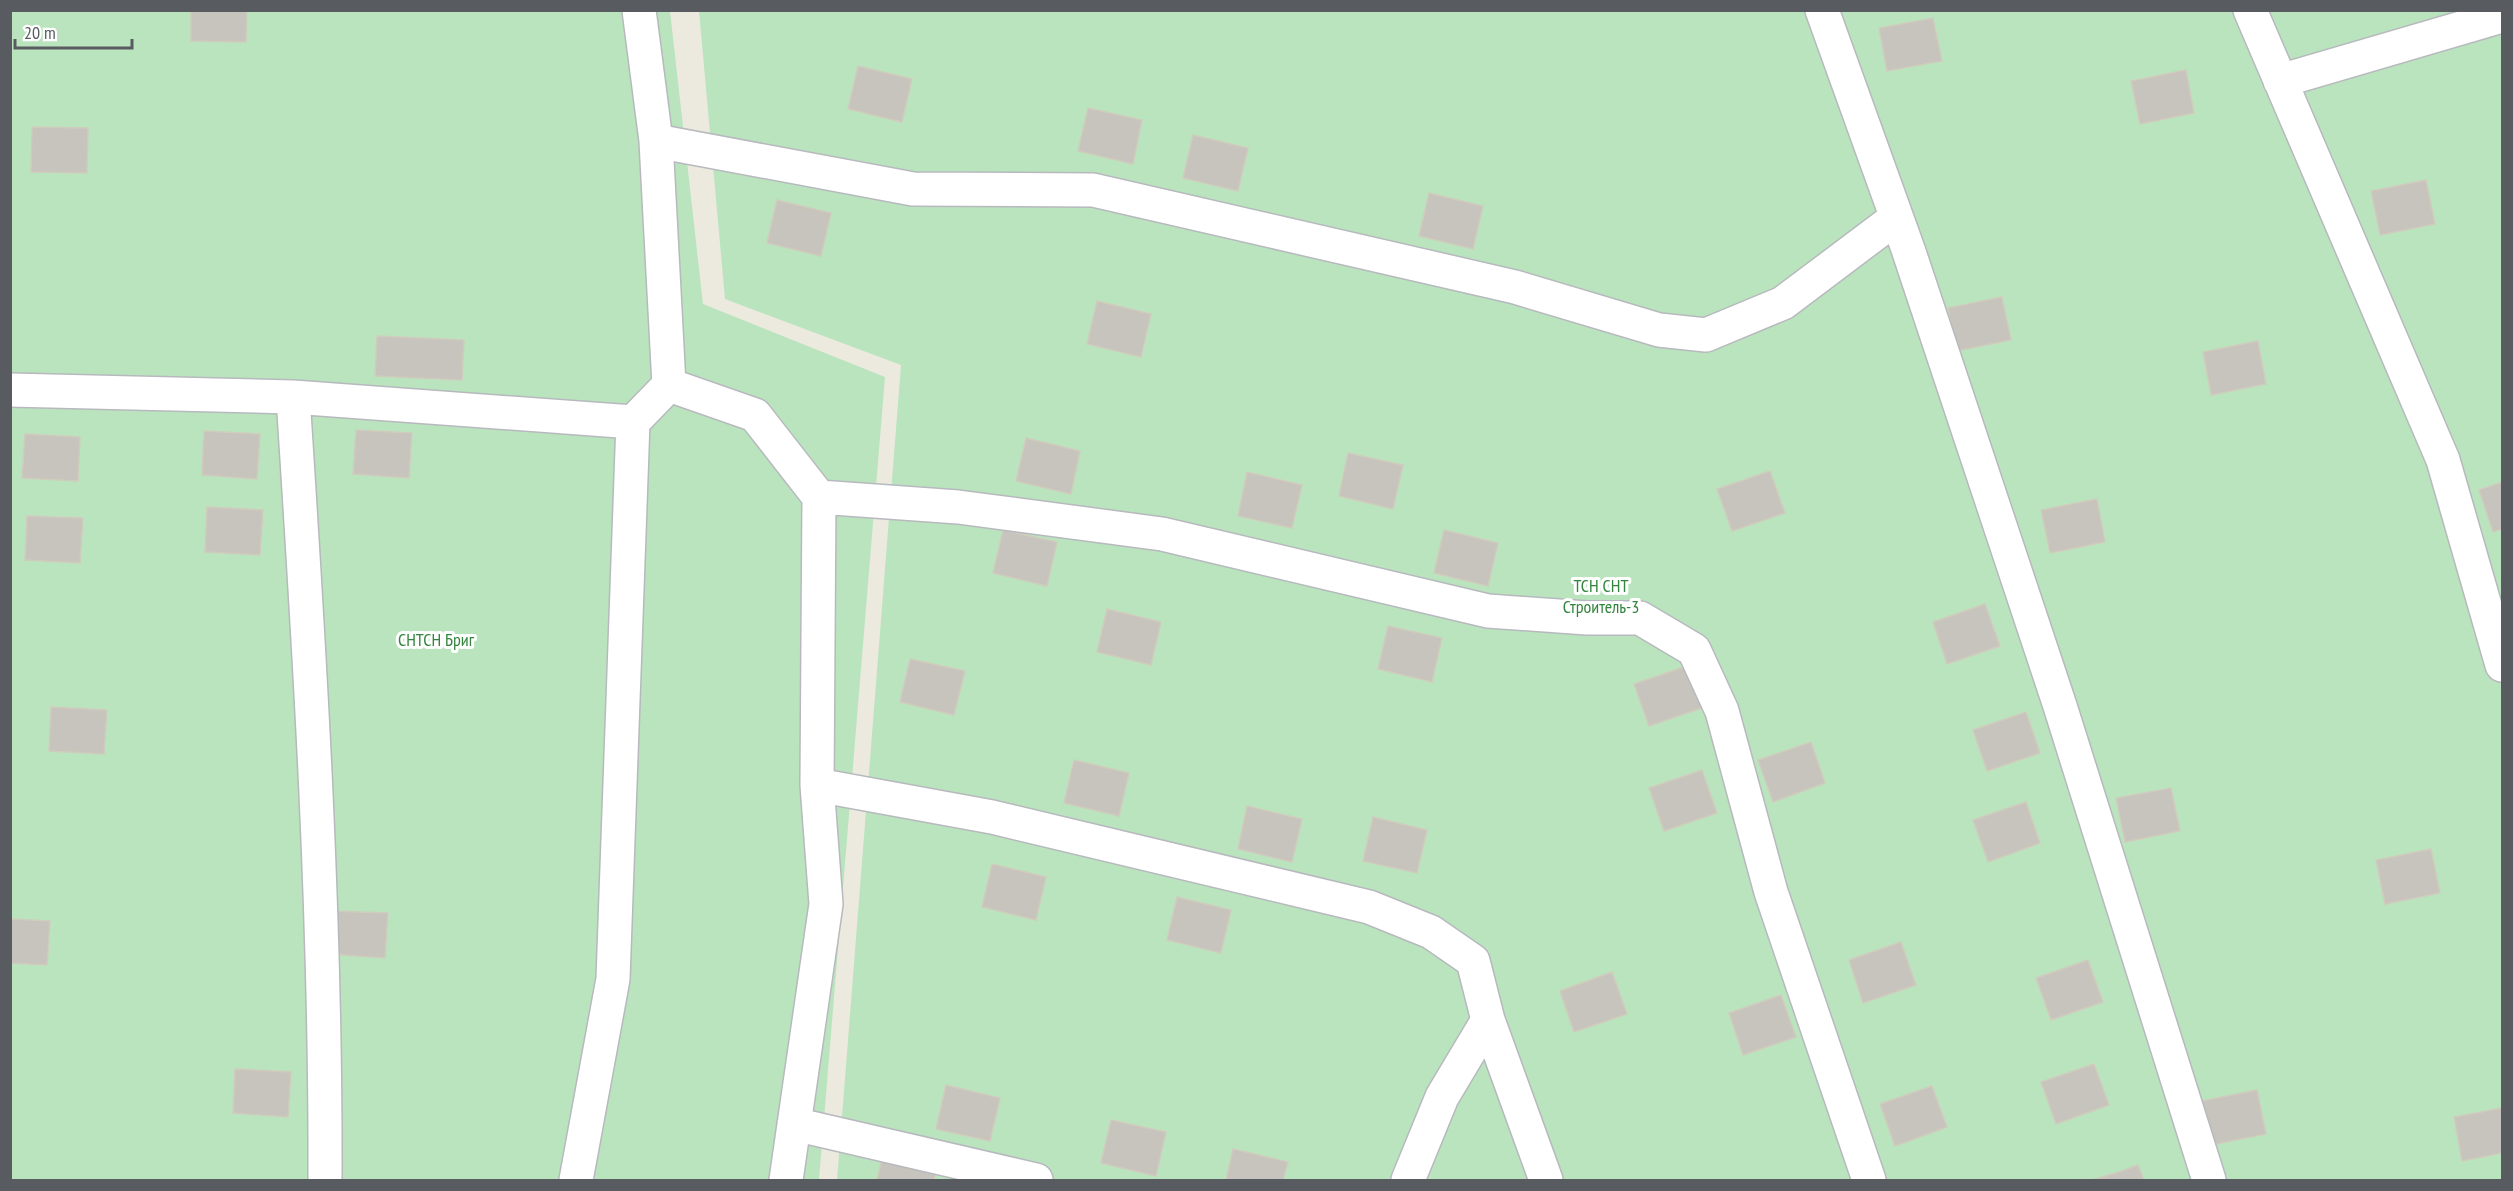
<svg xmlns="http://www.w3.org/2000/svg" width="2513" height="1191" font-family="'PT Sans Narrow',sans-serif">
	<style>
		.green { fill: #bae4be }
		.building { fill: #c6c4bc; stroke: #d0ccbd; stroke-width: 1.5 }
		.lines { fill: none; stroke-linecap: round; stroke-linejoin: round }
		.minor-casing { stroke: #b7b9be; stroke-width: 36 }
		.minor { stroke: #fff; stroke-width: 33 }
		.labels { text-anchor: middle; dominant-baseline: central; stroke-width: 6; stroke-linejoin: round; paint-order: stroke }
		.park-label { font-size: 18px; fill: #33853e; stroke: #fff }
	</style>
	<rect width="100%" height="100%" fill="#eceadf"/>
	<!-- green -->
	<path class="green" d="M 10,11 L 670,11 L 703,304 L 885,377 L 819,1180 L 11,1180 Z
		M 699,11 L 2502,11 L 2502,1180 L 837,1180 L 901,365 L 725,299 Z"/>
	<!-- building -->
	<path class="building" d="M 191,10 L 247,10 L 246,42 L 191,41 Z
		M 1933,18 L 1942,61 L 1887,71 L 1879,28 Z
		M 858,66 L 912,79 L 902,122 L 848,109 Z
		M 2186,70 L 2194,113 L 2140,124 L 2131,81 Z
		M 1088,108 L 1142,120 L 1133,164 L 1078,151 Z
		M 32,127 L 88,128 L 87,173 L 31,172 Z
		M 1193,135 L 1248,148 L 1238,191 L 1183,178 Z
		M 2426,180 L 2435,224 L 2380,235 L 2371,191 Z
		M 1429,193 L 1483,206 L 1473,249 L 1419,236 Z
		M 777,200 L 831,213 L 821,256 L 767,243 Z
		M 2002,297 L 2011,340 L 1956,351 L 1948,308 Z
		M 1097,301 L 1151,314 L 1141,357 L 1087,344 Z
		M 377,336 L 464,340 L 462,380 L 375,376 Z
		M 2258,341 L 2266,384 L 2211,395 L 2203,352 Z
		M 356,430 L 412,433 L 409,478 L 353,474 Z
		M 204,431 L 260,434 L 257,479 L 202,475 Z
		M 25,434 L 80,437 L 78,481 L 22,478 Z
		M 1026,438 L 1080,451 L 1071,494 L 1016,481 Z
		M 1348,453 L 1403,465 L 1393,509 L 1339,496 Z
		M 1770,471 L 1785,513 L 1732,531 L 1717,489 Z
		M 1247,472 L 1302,485 L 1292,528 L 1238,516 Z
		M 2502,482 L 2502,529 L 2493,532 L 2479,490 Z
		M 2097,499 L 2105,542 L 2050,553 L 2041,510 Z
		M 207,507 L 263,510 L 260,555 L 205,552 Z
		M 27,516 L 83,518 L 80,563 L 25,560 Z
		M 1003,530 L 1057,542 L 1047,586 L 993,573 Z
		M 1444,530 L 1498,543 L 1488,586 L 1434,573 Z
		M 1985,604 L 2000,646 L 1947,664 L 1933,622 Z
		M 1107,609 L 1161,622 L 1151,665 L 1097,652 Z
		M 1388,626 L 1442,638 L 1432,682 L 1378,669 Z
		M 910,659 L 965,671 L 954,715 L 900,702 Z
		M 1687,666 L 1702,708 L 1649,726 L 1634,684 Z
		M 51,707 L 107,710 L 104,754 L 49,751 Z
		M 2026,712 L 2040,753 L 1987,771 L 1973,730 Z
		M 1811,742 L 1825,783 L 1773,802 L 1758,760 Z
		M 1074,760 L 1129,773 L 1119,816 L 1064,803 Z
		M 1702,770 L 1717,813 L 1664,831 L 1649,788 Z
		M 2171,788 L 2180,831 L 2125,842 L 2116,798 Z
		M 2026,802 L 2040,843 L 1988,862 L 1973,820 Z
		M 1247,806 L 1302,819 L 1292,862 L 1238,849 Z
		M 1373,817 L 1427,830 L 1417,873 L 1363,861 Z
		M 2431,849 L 2440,893 L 2385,904 L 2376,860 Z
		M 992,864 L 1046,877 L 1036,920 L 982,907 Z
		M 1177,897 L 1231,910 L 1221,953 L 1167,940 Z
		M 332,911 L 388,913 L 385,958 L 329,954 Z
		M 10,919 L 50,921 L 47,965 L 10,963 Z
		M 1901,942 L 1916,985 L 1863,1003 L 1849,960 Z
		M 2088,960 L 2103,1002 L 2051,1020 L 2036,978 Z
		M 1612,972 L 1627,1014 L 1574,1032 L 1560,991 Z
		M 1781,995 L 1796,1037 L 1743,1055 L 1729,1013 Z
		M 2094,1064 L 2109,1105 L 2056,1124 L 2041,1082 Z
		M 235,1069 L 291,1072 L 288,1117 L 233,1113 Z
		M 946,1085 L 1000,1098 L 990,1141 L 936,1129 Z
		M 1932,1086 L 1947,1127 L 1895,1146 L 1880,1104 Z
		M 2257,1090 L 2266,1134 L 2211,1145 L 2202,1101 Z
		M 2502,1108 L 2502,1153 L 2462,1161 L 2454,1117 Z
		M 1111,1120 L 1166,1132 L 1156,1176 L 1101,1163 Z
		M 1233,1149 L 1288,1162 L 1283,1180 L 1226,1180 Z
		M 883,1154 L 937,1166 L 934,1180 L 877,1180 Z
		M 2138,1165 L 2144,1180 L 2092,1180 L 2122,1171 Z"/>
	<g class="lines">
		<!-- minor casing -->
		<g class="minor-casing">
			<path id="minor" d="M 1822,10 L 1908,249 L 2060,706 L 2209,1180
				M 2250,10 L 2443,460 L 2502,665
				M 2280,81 L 2502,16
				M 656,141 L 913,189 L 1093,190 L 1515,287 L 1659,330 L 1706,335 L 1783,303 L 1896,218
				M 669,385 L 755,415 L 819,497 L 817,785 L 826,904 L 786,1180
				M 10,390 L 293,397 L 633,422
				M 293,397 C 310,658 326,919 325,1180
				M 819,497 L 958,507 L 1162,534 L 1488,611 L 1587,618 L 1640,618 L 1694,650 L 1722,711 L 1771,892 L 1869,1180
				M 817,785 L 992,817 L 1369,907 L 1431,932 L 1473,961 L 1488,1020 L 1546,1180
				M 794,1124 L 1036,1180
				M 576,1180 L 613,979 L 633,422 L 669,385 L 656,141 L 639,10
				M 1408,1180 L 1442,1097 L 1488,1020"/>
		</g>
		<!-- minor -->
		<use href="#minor" class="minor"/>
	</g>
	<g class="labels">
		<!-- park labels -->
		<g class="park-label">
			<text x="1601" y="585">ТСН СНТ<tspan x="1601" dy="21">Строитель-3</tspan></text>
			<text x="436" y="639">СНТСН Бриг</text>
		</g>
	</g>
	<!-- border -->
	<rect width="2513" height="1191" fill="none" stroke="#585b60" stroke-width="24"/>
	<!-- scale -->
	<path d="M15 39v9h117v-9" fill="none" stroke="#585b60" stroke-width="3"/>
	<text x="24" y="39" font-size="18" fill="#585b60" stroke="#ffffff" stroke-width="4.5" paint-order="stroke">20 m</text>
</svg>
